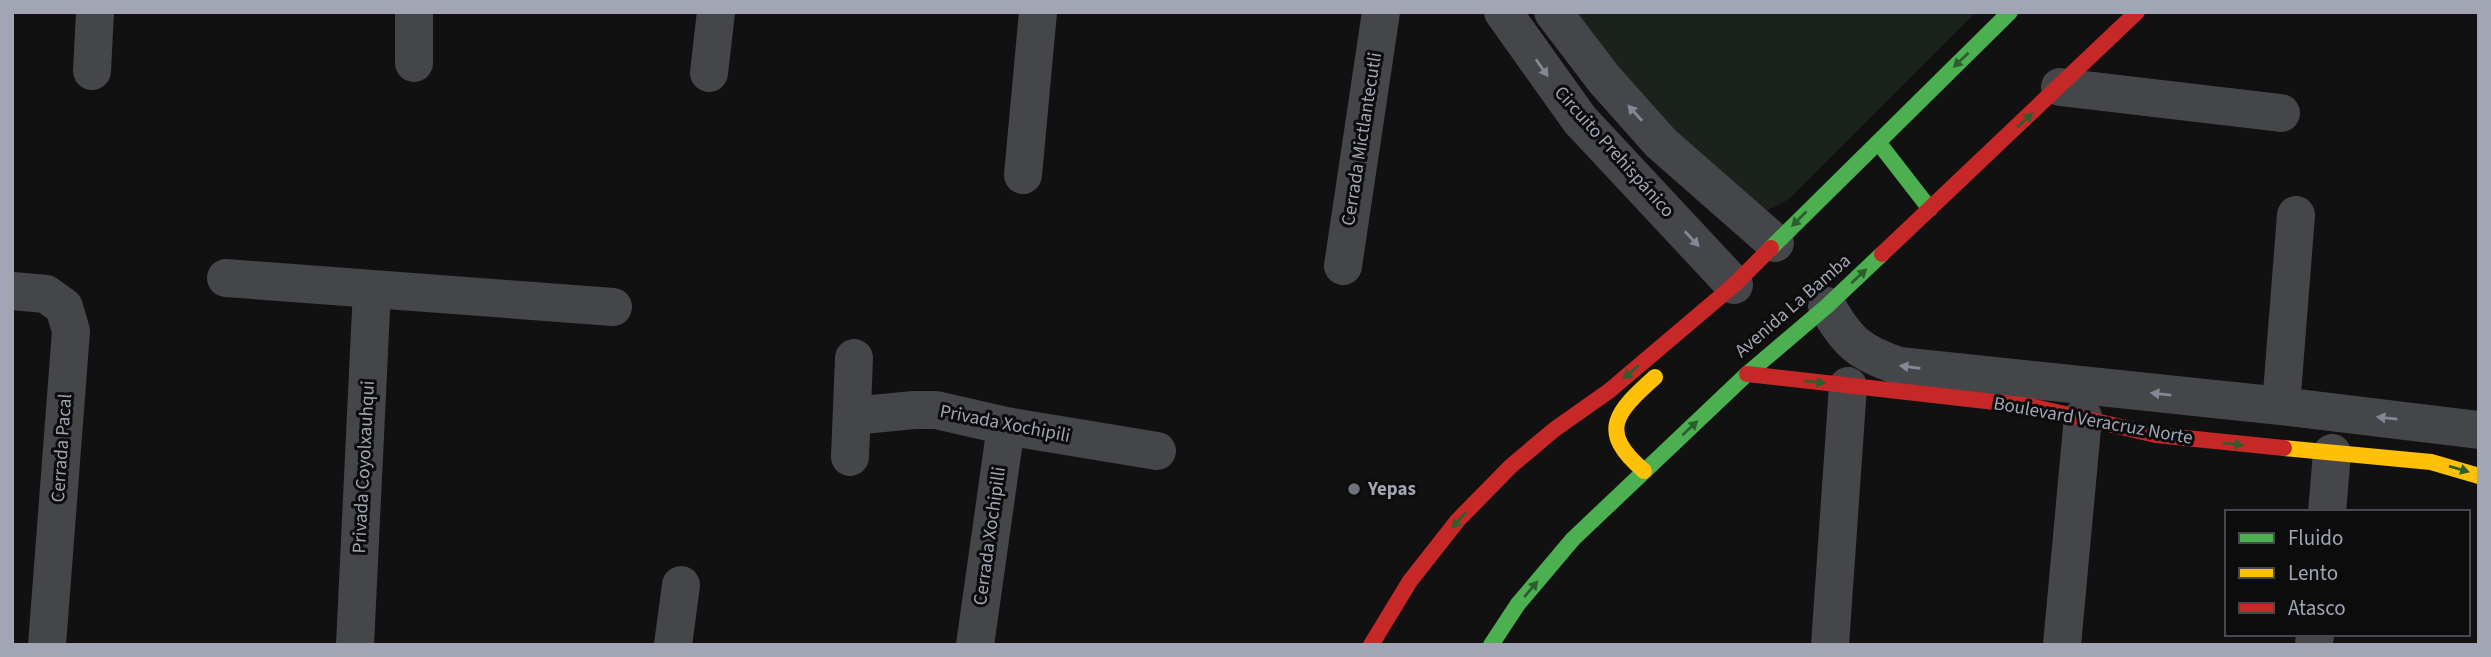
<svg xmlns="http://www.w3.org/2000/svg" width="2491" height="657" font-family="'Source Sans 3',sans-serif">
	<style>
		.green { fill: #1b221c }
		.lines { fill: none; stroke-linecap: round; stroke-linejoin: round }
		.street { stroke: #45464a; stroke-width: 38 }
		.fast { stroke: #4caf50; stroke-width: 16 }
		.slow { stroke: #ffc107; stroke-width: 16 }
		.jam { stroke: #c62828; stroke-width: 16 }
		.oneway { fill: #2c5e2e }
		.oneway2 { fill: #858894 }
		.poi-dot { fill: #6f717b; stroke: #0c0c0d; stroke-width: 2.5 }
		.labels { text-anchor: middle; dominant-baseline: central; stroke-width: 6; stroke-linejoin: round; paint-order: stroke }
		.street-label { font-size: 19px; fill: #a1a5b4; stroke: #0c0c0d }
		.poi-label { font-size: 19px; font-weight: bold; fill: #a1a5b4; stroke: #0c0c0d; text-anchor: start }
	</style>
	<rect width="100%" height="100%" fill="#111112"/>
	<!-- green -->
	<path class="green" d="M 1564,12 L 1976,12 L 1789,199 L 1761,214 L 1723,199 Z"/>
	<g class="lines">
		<!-- street -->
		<path class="street" d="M 1503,12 L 1580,120 L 1734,285
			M 1553,12 L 1604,79 L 1661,143 L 1775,243
			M 414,63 L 414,12
			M 92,71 L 95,12
			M 709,73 L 716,12
			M 2060,87 L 2281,113
			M 1023,175 L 1038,12
			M 1343,266 L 1381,12
			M 226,278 L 613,307
			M 12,291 L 46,294 L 64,307 L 71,331 L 47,645
			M 1827,306 C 1847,342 1860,353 1899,366 L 2281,406 L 2479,430
			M 2281,406 L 2296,215
			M 852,416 L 914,410 L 936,410 L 1006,426 L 1157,451
			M 850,457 L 854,358
			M 2327,512 L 2332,453
			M 355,645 L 372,289
			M 673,645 L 681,585
			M 975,645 L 1006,426
			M 1830,645 L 1848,386
			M 2062,645 L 2083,417
			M 2314,645 L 2315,634"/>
		<!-- fast -->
		<path class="fast" d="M 1878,142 L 1930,209
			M 1771,248 L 2010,12
			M 1491,645 L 1518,604 L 1573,539 L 1747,374 L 1827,306 L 1882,254"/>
		<!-- slow -->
		<path class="slow" d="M 2284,448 L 2431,462 L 2479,476
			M 1644,471 C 1597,431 1616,412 1655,377"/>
		<!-- jam -->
		<path class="jam" d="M 1882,254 L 2137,12
			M 1747,374 L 2030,406 L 2156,435 L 2284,448
			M 1371,645 L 1410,581 L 1458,520 L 1511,466 L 1555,429 L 1609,391 L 1734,285 L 1771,248"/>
	</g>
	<!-- one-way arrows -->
	<defs><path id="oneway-solid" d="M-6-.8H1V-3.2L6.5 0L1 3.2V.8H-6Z" transform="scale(1.75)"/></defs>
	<g class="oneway">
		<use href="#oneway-solid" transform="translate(1961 60) rotate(136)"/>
		<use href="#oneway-solid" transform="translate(2025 120) rotate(-43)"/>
		<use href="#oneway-solid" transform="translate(1799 219) rotate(135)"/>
		<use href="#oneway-solid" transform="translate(1859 276) rotate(-43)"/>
		<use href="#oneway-solid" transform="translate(1631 372) rotate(140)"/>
		<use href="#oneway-solid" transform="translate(1815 382) rotate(6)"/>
		<use href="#oneway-solid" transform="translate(1690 428) rotate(-43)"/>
		<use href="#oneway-solid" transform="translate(2233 444) rotate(6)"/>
		<use href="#oneway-solid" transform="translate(2459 469) rotate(16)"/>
		<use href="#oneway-solid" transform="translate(1459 520) rotate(131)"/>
		<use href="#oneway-solid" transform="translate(1531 589) rotate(-50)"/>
	</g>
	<g class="oneway2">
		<use href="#oneway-solid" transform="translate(1542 68) rotate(55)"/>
		<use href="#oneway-solid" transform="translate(1635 113) rotate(-132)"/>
		<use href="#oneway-solid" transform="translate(1692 239) rotate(47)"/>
		<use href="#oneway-solid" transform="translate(1910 367) rotate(-172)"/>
		<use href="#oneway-solid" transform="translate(2161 394) rotate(-174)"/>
		<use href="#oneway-solid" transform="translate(2387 418) rotate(-174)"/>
	</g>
	<!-- markers -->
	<circle class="poi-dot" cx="1354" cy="489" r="7"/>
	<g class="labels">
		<!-- street labels -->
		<g class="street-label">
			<text transform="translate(1362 139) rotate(-81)">Cerrada Mictlantecutli</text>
			<text transform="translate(1614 152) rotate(48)">Circuito Prehispánico</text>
			<text transform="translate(1793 306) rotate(-41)">Avenida La Bamba</text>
			<text transform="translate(2093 421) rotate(10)">Boulevard Veracruz Norte</text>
			<text transform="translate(1005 424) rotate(11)">Privada Xochipili</text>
			<text transform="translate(62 448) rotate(-86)">Cerrada Pacal</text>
			<text transform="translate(364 467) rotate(-87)">Privada Coyolxauhqui</text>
			<text transform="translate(990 536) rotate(-82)">Cerrada Xochipilli</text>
		</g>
		<!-- poi labels -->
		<g class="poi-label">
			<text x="1368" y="489">Yepas</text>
		</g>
	</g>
	<!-- border -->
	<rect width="2491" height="657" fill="none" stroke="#a1a5b4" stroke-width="28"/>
	<!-- legend -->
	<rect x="2225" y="510" width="245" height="126" fill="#0c0c0d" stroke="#484950" stroke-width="2"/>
	<rect x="2239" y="533" width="35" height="10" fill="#4caf50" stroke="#484950" stroke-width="2"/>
	<text x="2288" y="545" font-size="21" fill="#a1a5b4">Fluido</text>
	<rect x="2239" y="568" width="35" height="10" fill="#ffc107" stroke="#484950" stroke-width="2"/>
	<text x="2288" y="580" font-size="21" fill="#a1a5b4">Lento</text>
	<rect x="2239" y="603" width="35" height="10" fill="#c62828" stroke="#484950" stroke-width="2"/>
	<text x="2288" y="615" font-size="21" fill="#a1a5b4">Atasco</text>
</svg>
